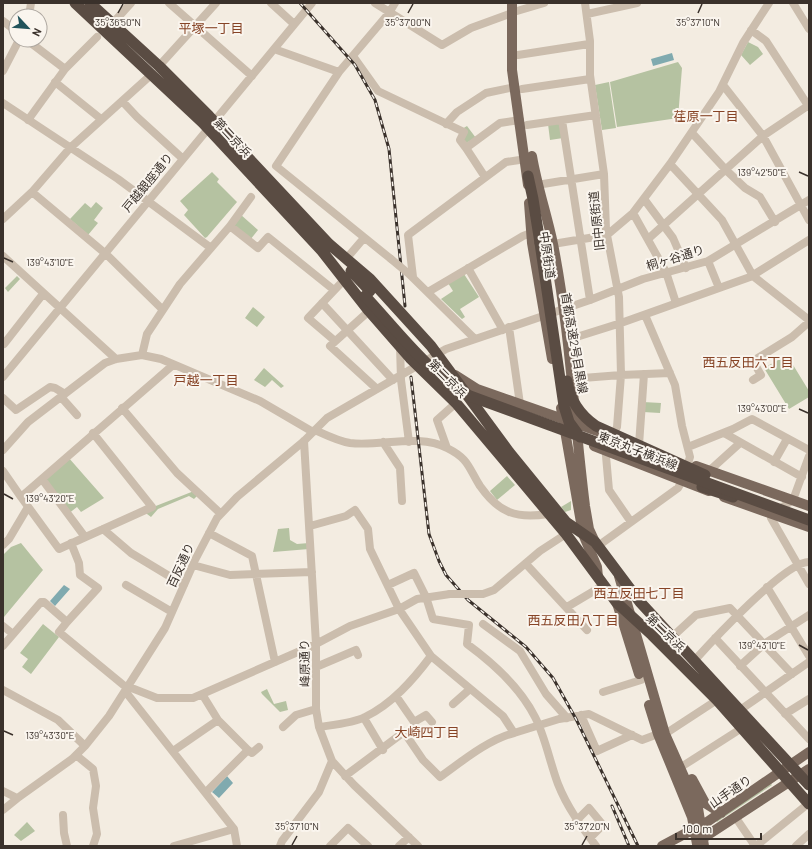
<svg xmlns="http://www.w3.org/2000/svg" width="812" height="849" font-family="Barlow,'Noto Sans JP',sans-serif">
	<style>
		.green { fill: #b5c2a1 }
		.water { fill: #80aaaf }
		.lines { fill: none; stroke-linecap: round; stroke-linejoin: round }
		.minor { stroke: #cbbdad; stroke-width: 8 }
		.major { stroke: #7b695d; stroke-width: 10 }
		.highway { stroke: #5a4c43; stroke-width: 11 }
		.rail-casing { stroke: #3a312b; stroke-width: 3 }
		.rail { stroke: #faf5ee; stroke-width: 1.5; stroke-dasharray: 4.5; stroke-linecap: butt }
		.minor-bridge { stroke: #cbbdad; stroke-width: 8 }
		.highway-bridge { stroke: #5a4c43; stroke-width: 11 }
		.ticks { fill: none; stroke: #3a312b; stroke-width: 1.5 }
		.labels { text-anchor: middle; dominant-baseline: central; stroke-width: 4; stroke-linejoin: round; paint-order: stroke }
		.street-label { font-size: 12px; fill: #3a312b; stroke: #faf5ee }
		.neighbourhood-label { font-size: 13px; fill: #874426; stroke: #faf5ee }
		.ticks-label { font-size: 10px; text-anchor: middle; fill: #3a312b; stroke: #faf5ee; stroke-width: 4; stroke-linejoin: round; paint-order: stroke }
	</style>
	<rect width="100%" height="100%" fill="#f3ece1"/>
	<!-- green -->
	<path class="green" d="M 748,42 L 758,47 L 763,54 L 750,65 L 741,55 Z
		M 678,62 L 682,68 L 678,118 L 617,127 L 610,82 Z
		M 609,82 L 616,128 L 602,130 L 595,85 Z
		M 561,122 L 563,138 L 550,140 L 548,124 Z
		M 467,126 L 476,138 L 466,143 L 463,142 L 462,129 Z
		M 212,172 L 219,179 L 217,182 L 237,202 L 207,237 L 205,238 L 184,215 L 188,210 L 180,201 Z
		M 96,202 L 103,208 L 94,220 L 98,223 L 88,235 L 70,219 L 85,203 L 91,208 Z
		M 240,214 L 258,230 L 250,240 L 231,226 Z
		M 464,274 L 479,297 L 460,309 L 465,317 L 462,319 L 441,299 L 453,291 L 448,283 Z
		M 17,276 L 20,279 L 8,292 L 5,288 Z
		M 253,307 L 265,317 L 257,327 L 245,318 Z
		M 787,355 L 809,391 L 809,397 L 789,409 L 764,368 Z
		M 264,368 L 284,386 L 281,388 L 272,380 L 265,387 L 254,380 Z
		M 643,402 L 661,403 L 660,413 L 643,412 Z
		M 68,457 L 104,498 L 81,512 L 77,507 L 68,514 L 42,479 Z
		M 507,476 L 515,485 L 497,500 L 490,491 Z
		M 194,491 L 198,495 L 194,499 L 189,496 L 158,509 L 151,517 L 143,511 Z
		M 571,501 L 571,510 L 565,512 L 561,507 Z
		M 289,528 L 290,540 L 297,544 L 309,543 L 309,549 L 273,552 L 278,529 Z
		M 21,543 L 43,570 L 4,617 L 3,555 L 11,547 Z
		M 43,624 L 59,637 L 31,674 L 22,667 L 28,659 L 20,653 Z
		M 267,689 L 274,704 L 286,701 L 288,710 L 280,712 L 262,694 L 261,692 Z
		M 771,784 L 772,785 L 717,822 L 716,821 Z
		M 27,822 L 35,831 L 21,841 L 14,835 Z"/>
	<!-- water -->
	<path class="water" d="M 672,53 L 674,60 L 653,66 L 651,59 Z
		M 64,585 L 70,589 L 55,606 L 50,601 Z
		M 227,776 L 233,783 L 219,798 L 212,792 Z"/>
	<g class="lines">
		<!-- minor -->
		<path class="minor" d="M 169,3 L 252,76
			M 271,3 L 294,24
			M 375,3 L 442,45 L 471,28 L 512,13
			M 585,3 L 590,41 L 590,75 L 604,174 L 606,230 L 619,297 L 621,375 L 617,427 L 613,436
			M 793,3 L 809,29
			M 517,11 L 544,3
			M 587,14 L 637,3
			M 29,16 L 31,3
			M 3,21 L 16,31
			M 112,24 L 131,3
			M 751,30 L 766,41 L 809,107
			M 27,40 L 65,69
			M 274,49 L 339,72
			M 518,55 L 589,44
			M 353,56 L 378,91 L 464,132 L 460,140 L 466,148 L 500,123 L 520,120
			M 159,66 L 216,3
			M 3,71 L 19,40
			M 55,82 L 101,119
			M 723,85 L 763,136 L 809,220
			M 522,89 L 590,79
			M 122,101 L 137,117 L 182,158
			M 3,103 L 118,179 L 211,248
			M 28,120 L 65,69 L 97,37
			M 562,120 L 590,300
			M 446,124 L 457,112 L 486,93 L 515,87
			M 527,125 L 596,115
			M 692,133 L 726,170 L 745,188 L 760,197 L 775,222
			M 466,148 L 485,177
			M 670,164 L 722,220 L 753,276 L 809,320
			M 537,185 L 604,174
			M 32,192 L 106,254 L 162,309
			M 644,199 L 673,238 L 686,268
			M 633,213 L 666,272 L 676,303
			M 3,219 L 32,192 L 70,148 L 152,74
			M 230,226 L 258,248 L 268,237 L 334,290
			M 648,239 L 763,136 L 809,105
			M 553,244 L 607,235 L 633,213 L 670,164 L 719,92 L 743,43 L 769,3
			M 3,256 L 116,359
			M 346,259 L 364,238
			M 391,259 L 276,166 L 339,72 L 389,13 L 395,3
			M 708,261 L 719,288
			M 468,268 L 503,330
			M 410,275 L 475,339
			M 413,277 L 408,235 L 506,162 L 526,159
			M 428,292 L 523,236 L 531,233
			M 322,303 L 393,380
			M 369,311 L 330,346 L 377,389
			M 645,315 L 675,385 L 682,426 L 690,457 L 688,463
			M 509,327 L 520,404
			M 567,340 L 621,323 L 750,277 L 809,240
			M 335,341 L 308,318 L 344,280
			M 4,344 L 43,294
			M 400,346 L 401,380 L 409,442
			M 142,355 L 147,334 L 180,284 L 230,226 L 251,197
			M 3,377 L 312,3
			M 570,379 L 621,375 L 670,373
			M 753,380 L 761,375 L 753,361 L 792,337 L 809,322
			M 61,397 L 77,415
			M 3,398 L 16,410 L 50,387 L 55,388 L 65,394
			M 122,408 L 177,473 L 220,513
			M 315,430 C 326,435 338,441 350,443 C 380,447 419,433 447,448 C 469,459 468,467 480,486 C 499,513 516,519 548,514
			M 724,433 L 802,477
			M 304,441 L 316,644 L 316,709 L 319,727 L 332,761 L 354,785 L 418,846
			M 383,442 L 400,468 L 402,501
			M 639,445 L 644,374
			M 688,447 L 733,429 L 752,419 L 809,450
			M 447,448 L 437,420 L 456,403
			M 3,450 L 28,422 L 105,363 L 116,359 L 142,355 L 161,359 L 260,401 L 313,432
			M 606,456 L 609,490 L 631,522
			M 809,456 L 793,500 L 772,514 L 771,518 L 809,584
			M 774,462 L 787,439
			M 3,471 L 21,497 L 173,365
			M 709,471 L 740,443
			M 42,479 L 85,537
			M 21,497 L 59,549 L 152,507 L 93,433
			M 310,526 L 346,516 L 355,510 L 368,529 L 370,549 L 399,609 L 431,656 L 503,716 L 514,733 L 559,719 L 589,714 L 642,740 L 658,734
			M 103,529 L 131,553 L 184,585
			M 209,533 L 252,556 L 275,662
			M 3,545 L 9,539 L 28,507
			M 598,546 L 678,488 L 682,481
			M 526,564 L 587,630
			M 193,565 L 230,575 L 312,572
			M 126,585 L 172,612
			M 388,585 L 414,573 L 426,597 L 433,619 L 469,625 L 467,644 C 493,663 520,687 535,717 C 545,736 550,763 558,784 C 567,807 581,826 596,846
			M 767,587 L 809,656
			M 471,594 L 483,594 L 494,590 L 540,551 L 566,534
			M 567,607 L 604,585
			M 67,622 L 98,588 L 80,575 L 79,563 L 71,543
			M 483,624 L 520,651 L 546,694 L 567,718
			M 3,626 L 13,634
			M 672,637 L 696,615 L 730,608 L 792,674
			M 715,638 L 809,739
			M 3,646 L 41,602 L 44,602 L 67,622 L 59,632 L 127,688
			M 694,661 C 712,641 786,561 809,562
			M 740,666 L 764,644 L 809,615
			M 316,667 L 356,650 L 358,655
			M 129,687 L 157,698 L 193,698 L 316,644 L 350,626 L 399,609 L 417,599 L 450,594
			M 3,690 L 58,720 L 85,746
			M 125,691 L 234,829 L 237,846
			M 603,692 L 641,680
			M 202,694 L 218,720 L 248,750
			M 396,696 L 414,722 L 426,715 L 432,722
			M 453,704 L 470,689
			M 740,710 L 809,662
			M 785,714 L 809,699
			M 581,715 L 597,751 L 632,735
			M 364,718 L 383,750
			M 283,727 L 296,715 L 316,709
			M 319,727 C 332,725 354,723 365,717 C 392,704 413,680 431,656
			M 665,734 L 717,700
			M 173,751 L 218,720
			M 76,755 L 93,769 L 96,786 L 93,808 L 97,834 L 93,846
			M 681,767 L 742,728
			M 345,776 L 404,732 L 423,760 L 440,777 C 461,762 489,739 514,733
			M 3,791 L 17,798
			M 206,792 L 248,750 L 252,753 L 259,747
			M 3,810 L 19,797 L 72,759 L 85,746 L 109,716 L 165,628 L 195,560 L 217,518 L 237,497 L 304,441 L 327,418 L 446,349 L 590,300 L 643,279 L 708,261 L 809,200
			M 63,815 L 64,833 L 67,846
			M 736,818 L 755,846
			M 576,821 L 589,808 L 603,825 L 590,838
			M 174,846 L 234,829
			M 280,846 L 282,841 L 319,792 L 332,761
			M 330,846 L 348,828 L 368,846
			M 399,846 L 409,837
			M 756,846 L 809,803
			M 796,846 L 809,834"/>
		<!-- major -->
		<path class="major" d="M 512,3 L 512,70 L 528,185
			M 532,156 C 537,186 547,215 553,244 C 570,330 574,419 585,506 L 589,529 L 595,542
			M 529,203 L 532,243 L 552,359
			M 455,375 L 477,389 L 603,433
			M 561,408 L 583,534 L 597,567 L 598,577
			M 594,446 L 709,491
			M 696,466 L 809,506
			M 724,497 L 809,527
			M 619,576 L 665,734 L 698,808 L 704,846
			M 617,603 L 639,674
			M 649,705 L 658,734 L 692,817 L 697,844
			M 692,779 L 705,803 L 721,813
			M 697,842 L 809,769
			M 662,846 L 707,822 L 809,752"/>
		<!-- highway -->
		<path class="highway" d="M 75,3 L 203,123 L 322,251 L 369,311 L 410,358 L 456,403 L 504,460 L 566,534 L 617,603 L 652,635 L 717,700 L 809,804
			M 90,3 L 159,66 L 209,116 L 329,244 L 370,279 L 431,346 L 509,452 L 566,522 L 595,542 L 640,602 L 809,785
			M 528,176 L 533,199 L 540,243
			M 351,271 L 370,291
			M 702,487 L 733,497"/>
		<!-- rail casing -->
		<g class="rail-casing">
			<path id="rail" d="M 300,3 L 355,65 L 375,100 L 389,149 L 405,306
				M 411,377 L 429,534 L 439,561 L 446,575 L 468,600 L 526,647 L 553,678 L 576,719 L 638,846
				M 612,806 L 629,846"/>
		</g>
		<!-- rail -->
		<use href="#rail" class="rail"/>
		<!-- minor-bridge -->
		<path class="minor-bridge" d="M 391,259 L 409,274
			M 450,594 L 471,594"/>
		<!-- highway-bridge -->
		<path class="highway-bridge" d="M 540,243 L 564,406 L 569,422 L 580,437
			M 365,296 C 397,330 428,373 470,396 L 809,520
			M 567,381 C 570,401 580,415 596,426 L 705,475"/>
	</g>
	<!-- ticks -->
	<path class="ticks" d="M 118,13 L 123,4M 408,13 L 413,4M 698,13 L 702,4M 799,172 L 808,176M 4,258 L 13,262M 799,409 L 808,413M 4,494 L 13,499M 799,645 L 808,650M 4,731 L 13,735M 292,845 L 297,836M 582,845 L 587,836"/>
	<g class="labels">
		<!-- street labels -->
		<g class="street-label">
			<text transform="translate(233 137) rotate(47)">第二京浜</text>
			<text transform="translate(147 182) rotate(-51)">戸越銀座通り</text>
			<text transform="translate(596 221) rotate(-96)">旧中原街道</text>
			<text transform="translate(548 255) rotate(82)">中原街道</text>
			<text transform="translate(675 257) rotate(-17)">桐ヶ谷通り</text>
			<text transform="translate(575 343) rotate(80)">首都高速2号目黒線</text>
			<text transform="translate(448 378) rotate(45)">第二京浜</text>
			<text transform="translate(638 450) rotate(21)">東京丸子横浜線</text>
			<text transform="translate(180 565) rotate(-65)">百反通り</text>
			<text transform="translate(666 632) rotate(44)">第二京浜</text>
			<text transform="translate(304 663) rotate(-91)">峰原通り</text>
			<text transform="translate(730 791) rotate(-34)">山手通り</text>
		</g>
		<!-- neighbourhood labels -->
		<g class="neighbourhood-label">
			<text x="211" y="28">平塚一丁目</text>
			<text x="706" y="116">荏原一丁目</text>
			<text x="748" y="362">西五反田六丁目</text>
			<text x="206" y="380">戸越一丁目</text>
			<text x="639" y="593">西五反田七丁目</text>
			<text x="573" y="620">西五反田八丁目</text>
			<text x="427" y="732">大崎四丁目</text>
		</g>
	</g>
	<g class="ticks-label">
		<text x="118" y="26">35°36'50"N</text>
		<text x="408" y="26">35°37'00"N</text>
		<text x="698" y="26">35°37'10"N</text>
		<text x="762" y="176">139°42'50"E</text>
		<text x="50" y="266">139°43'10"E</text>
		<text x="762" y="412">139°43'00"E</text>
		<text x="50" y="502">139°43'20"E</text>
		<text x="762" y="649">139°43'10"E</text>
		<text x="50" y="739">139°43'30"E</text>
		<text x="297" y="830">35°37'10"N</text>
		<text x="587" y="830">35°37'20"N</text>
	</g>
	<!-- border -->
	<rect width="812" height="849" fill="none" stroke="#3a312b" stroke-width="8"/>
	<!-- north arrow -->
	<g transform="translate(28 28) rotate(116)"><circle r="19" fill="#faf5ee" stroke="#ada7a0"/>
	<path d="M0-3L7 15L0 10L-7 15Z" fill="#21535b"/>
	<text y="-6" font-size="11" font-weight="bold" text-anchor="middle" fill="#3a312b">N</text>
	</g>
	<!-- scale -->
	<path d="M676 833v6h85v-6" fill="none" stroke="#3a312b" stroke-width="2"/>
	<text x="682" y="833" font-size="12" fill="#3a312b" stroke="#faf5ee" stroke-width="3" paint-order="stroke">100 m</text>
</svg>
